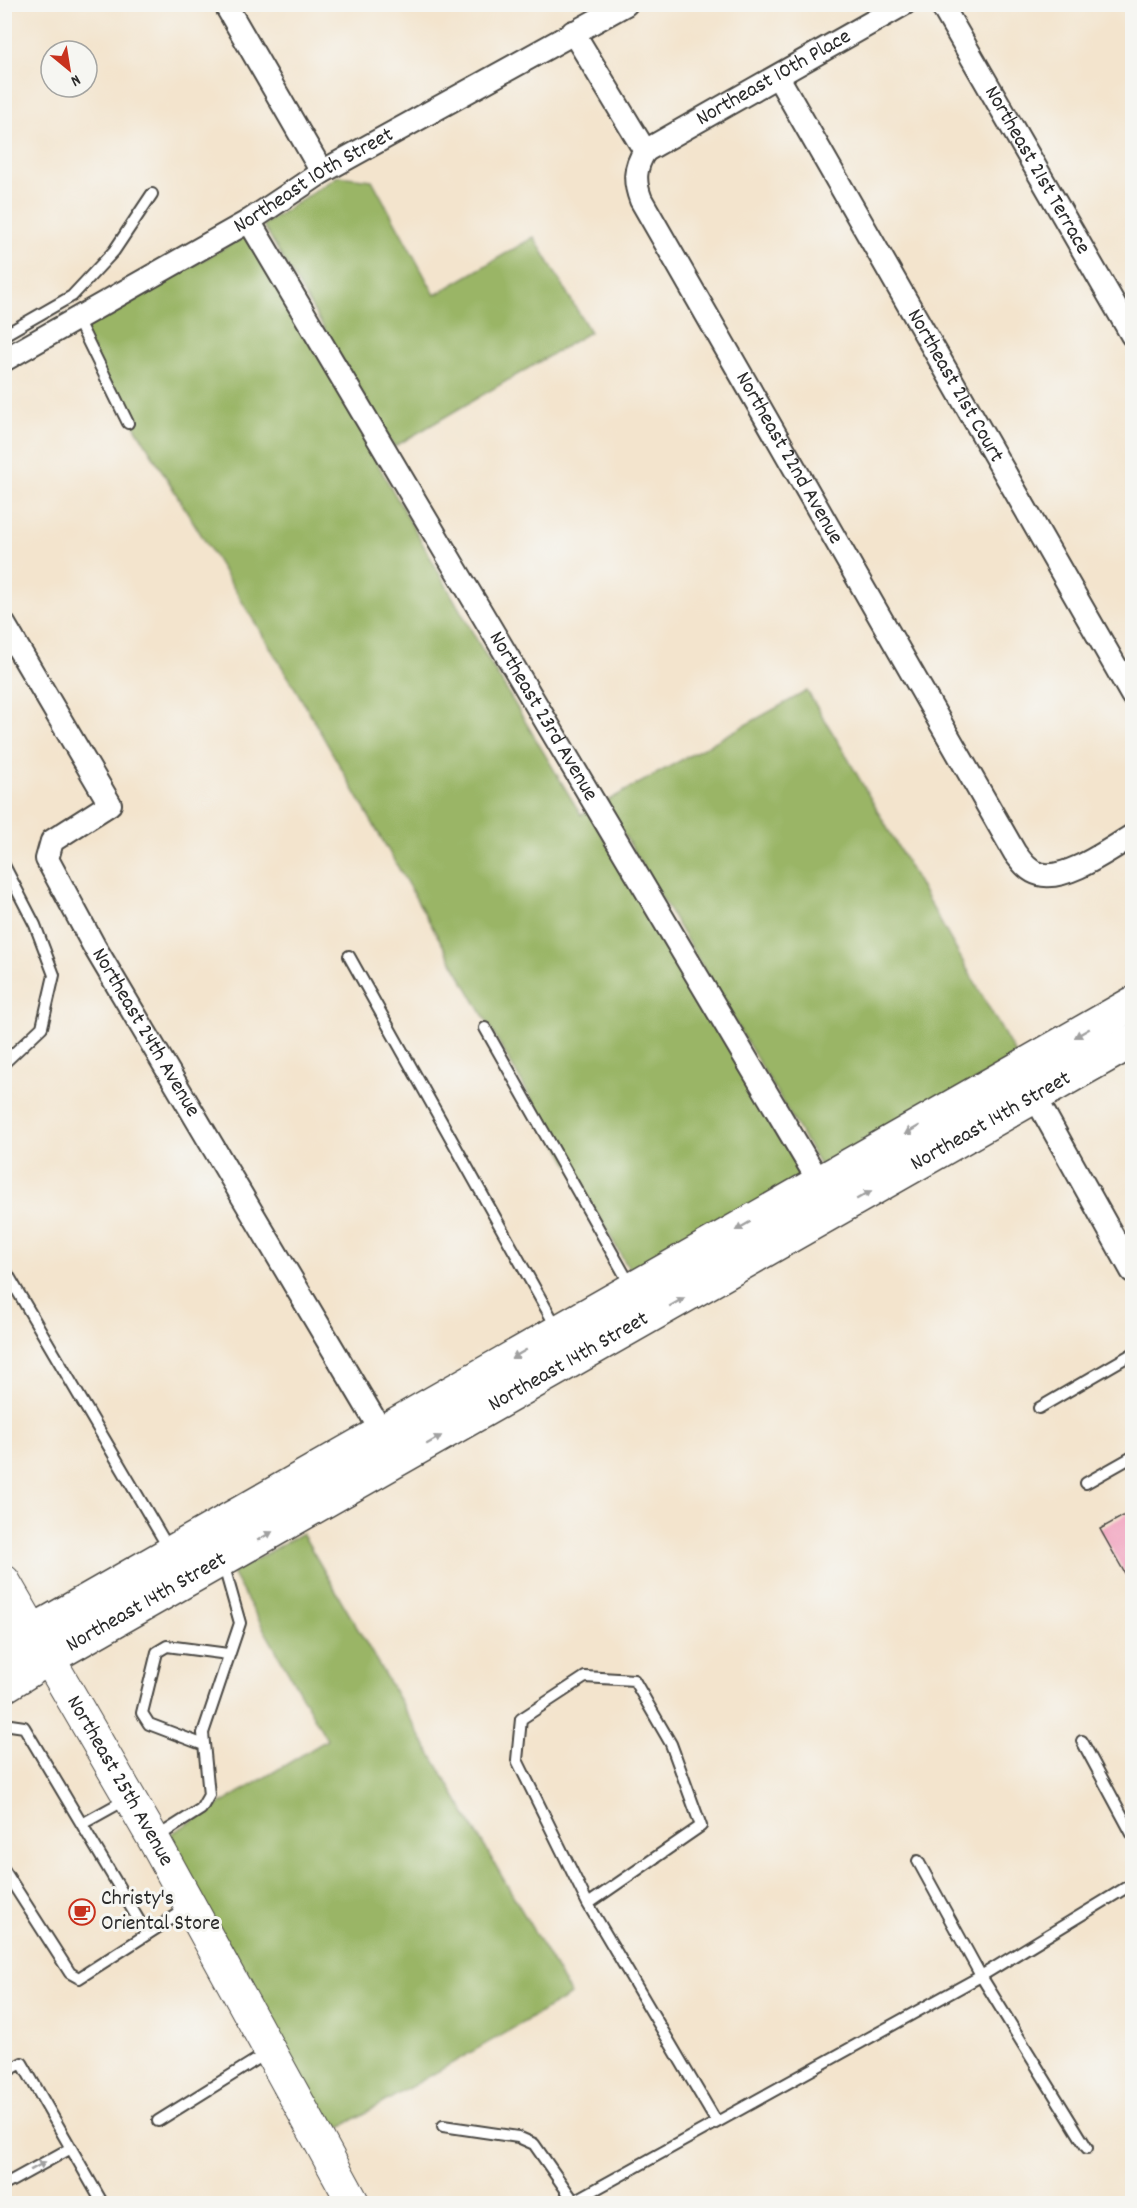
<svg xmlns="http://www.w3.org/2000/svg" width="1137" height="2208" font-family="Dekko,sans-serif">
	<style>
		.forest { fill: #9ab566; stroke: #627048; stroke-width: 1.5 }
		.building { fill: #f19dbb }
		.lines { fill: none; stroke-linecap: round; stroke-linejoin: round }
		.lane-casing { stroke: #494743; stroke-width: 14 }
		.street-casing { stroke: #494743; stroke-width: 26 }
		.secondary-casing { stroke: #494743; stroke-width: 34 }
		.primary-casing { stroke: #494743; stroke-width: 36 }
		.lane { stroke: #fff; stroke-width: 10 }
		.street { stroke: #fff; stroke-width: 22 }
		.secondary { stroke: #fff; stroke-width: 32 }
		.primary { stroke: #fff; stroke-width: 33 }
		.oneway { fill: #a0a0a0 }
		.labels { text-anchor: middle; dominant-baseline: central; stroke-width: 6; stroke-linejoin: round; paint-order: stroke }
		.street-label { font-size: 22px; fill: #2b2b2b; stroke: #f6f6f2 }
		.poi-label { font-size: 22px; fill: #2b2b2b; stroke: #f6f6f2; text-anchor: start }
	</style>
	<rect width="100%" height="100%" fill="#f6f6f2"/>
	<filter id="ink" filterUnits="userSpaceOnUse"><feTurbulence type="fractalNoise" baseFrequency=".0167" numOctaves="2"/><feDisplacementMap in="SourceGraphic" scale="12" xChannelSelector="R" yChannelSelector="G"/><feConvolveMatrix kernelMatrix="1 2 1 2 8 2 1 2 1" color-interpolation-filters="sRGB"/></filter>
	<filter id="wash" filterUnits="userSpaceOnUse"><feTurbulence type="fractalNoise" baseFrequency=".008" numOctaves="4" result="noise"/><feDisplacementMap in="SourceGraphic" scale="24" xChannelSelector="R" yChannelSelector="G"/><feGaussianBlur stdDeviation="1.35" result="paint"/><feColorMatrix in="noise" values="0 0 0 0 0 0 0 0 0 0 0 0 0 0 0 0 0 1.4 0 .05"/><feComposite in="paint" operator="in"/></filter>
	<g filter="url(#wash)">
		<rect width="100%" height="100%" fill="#f3e4cd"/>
		<!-- forest -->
		<path class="forest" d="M 338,176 L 372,180 L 435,295 L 534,237 L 590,332 L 394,447 L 263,225 Z
			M 246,235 L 378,456 L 375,459 L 385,477 L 482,649 L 581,815 L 588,811 L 806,1178 L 633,1276 L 295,688 L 77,332 Z
			M 807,691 L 843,750 L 1017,1057 L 822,1169 L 605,802 Z
			M 302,1533 L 571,1995 L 327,2135 L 164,1838 L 327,1740 L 232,1573 Z"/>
		<g id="blocks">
			<!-- building -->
			<path class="building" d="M 1132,1511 L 1132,1586 L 1100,1529 Z"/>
		</g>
	</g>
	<g filter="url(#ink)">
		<use href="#blocks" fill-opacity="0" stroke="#494743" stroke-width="1.5"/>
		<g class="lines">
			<!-- lane casing -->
			<g class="lane-casing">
				<path id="lane" d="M 77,319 L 128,423
					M 4,335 L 72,296 L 114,251 L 152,194
					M 4,865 L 35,925 L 54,975 L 42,1027 L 4,1063
					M 349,956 L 557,1328
					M 485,1028 L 631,1286
					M 4,1268 L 169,1549
					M 1039,1408 L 1132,1354
					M 1086,1483 L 1132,1457
					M 585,1677 L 634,1680 L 671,1744 L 701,1826 L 588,1904 L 517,1760 L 521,1719 Z
					M 4,1724 L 24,1727 L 147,1934
					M 1082,1741 L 1132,1834
					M 204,1745 L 149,1724 L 142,1713 L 157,1652 L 167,1646 L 228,1654
					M 82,1824 L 127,1799
					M 157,1837 L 201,1809 L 209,1795 L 203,1733 L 240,1623 L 223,1563
					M 918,1861 L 981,1976 L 1087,2148
					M 4,1870 L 70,1973 L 79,1978 L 188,1908
					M 588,1904 L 716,2121
					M 4,2073 L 22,2063 L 103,2204
					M 158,2121 L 267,2053
					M 443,2126 L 518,2137 L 534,2144 L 573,2200
					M 4,2185 L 71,2148
					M 569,2204 L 981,1976 L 1132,1884"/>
			</g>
			<!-- street casing -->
			<g class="street-casing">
				<g id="street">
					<path d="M 225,4 L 322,172"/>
					<path id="s1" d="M 941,4 L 1132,335"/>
					<path id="s2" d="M 573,32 L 645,151 C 634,168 634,182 641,200 L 1015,853 C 1022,862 1028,871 1039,874 C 1065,882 1110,849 1132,836"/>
					<path id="s3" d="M 778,77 L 1132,695"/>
					<path id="s4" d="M 645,151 L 904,4"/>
					<path id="s5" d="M 249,221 L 827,1195"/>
					<path id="s6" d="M 4,360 L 249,221 L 322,172 L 626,4"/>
					<path id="s7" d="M 4,624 L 110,804 L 52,841 L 47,859 L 94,946 L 389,1444"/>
					<path d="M 1029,1086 L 1132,1271"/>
				</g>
			</g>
			<!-- secondary casing -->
			<g class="secondary-casing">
				<g id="secondary">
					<path id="s8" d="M 4,1581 L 154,1840 L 354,2204"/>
				</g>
			</g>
			<!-- primary casing -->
			<g class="primary-casing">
				<g id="primary">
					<path d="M 4,1648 L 1132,1004"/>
					<path id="s9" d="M 4,1686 L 49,1658 L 1132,1041"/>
				</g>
			</g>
			<!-- lane -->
			<use href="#lane" class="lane"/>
			<!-- street -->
			<use href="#street" class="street"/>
			<!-- secondary -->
			<use href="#secondary" class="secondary"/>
			<!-- primary -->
			<use href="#primary" class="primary"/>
		</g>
		<!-- one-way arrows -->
		<defs><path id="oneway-solid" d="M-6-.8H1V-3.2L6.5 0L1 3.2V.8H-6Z" transform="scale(1.5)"/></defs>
		<g class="oneway">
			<use href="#oneway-solid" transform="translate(1082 1033) rotate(150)"/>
			<use href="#oneway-solid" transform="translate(912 1130) rotate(150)"/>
			<use href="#oneway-solid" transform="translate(864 1195) rotate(-30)"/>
			<use href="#oneway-solid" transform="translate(743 1226) rotate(150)"/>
			<use href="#oneway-solid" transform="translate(677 1302) rotate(-30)"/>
			<use href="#oneway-solid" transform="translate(519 1354) rotate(150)"/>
			<use href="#oneway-solid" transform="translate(434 1440) rotate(-30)"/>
			<use href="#oneway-solid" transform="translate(265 1536) rotate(-30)"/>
			<use href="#oneway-solid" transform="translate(38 2166) rotate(-29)"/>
		</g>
	</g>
	<!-- icons -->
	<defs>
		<g id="cafe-ring" transform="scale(1.35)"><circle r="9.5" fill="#f6f6f2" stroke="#c8321e" stroke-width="1.5"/><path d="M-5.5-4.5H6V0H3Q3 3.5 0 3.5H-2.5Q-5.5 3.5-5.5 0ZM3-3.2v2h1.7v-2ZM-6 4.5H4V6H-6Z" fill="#c8321e"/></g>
	</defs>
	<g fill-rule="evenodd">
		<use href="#cafe-ring" x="82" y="1912"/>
	</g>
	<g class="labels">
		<!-- street labels -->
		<g class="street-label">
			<text stroke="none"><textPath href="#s4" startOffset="148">Northeast 10th Place</textPath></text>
			<text stroke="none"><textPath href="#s1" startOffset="192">Northeast 21st Terrace</textPath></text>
			<text stroke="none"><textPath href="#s6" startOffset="358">Northeast 10th Street</textPath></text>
			<text stroke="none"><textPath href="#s3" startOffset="356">Northeast 21st Court</textPath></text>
			<text stroke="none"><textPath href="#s2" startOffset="488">Northeast 22nd Avenue</textPath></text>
			<text stroke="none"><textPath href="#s5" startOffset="576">Northeast 23rd Avenue</textPath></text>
			<text stroke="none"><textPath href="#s7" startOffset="496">Northeast 24th Avenue</textPath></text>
			<text stroke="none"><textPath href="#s9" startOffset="1137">Northeast 14th Street</textPath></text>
			<text stroke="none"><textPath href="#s9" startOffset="651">Northeast 14th Street</textPath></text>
			<text stroke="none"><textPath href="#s9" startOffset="165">Northeast 14th Street</textPath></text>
			<text stroke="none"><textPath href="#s8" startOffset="231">Northeast 25th Avenue</textPath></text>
		</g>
		<!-- poi labels -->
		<g class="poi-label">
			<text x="101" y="1899">Christy's<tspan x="101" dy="25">Oriental Store</tspan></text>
		</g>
	</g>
	<!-- margin -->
	<rect width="1137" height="2208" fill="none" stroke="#f6f6f2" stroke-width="24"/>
	<!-- north arrow -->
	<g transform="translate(69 69) rotate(150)"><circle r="28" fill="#f6f6f2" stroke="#a5a5a2" stroke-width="1.5"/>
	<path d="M0-4.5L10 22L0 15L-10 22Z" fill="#c8321e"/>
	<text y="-9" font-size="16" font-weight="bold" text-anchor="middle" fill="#2b2b2b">N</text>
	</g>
</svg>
